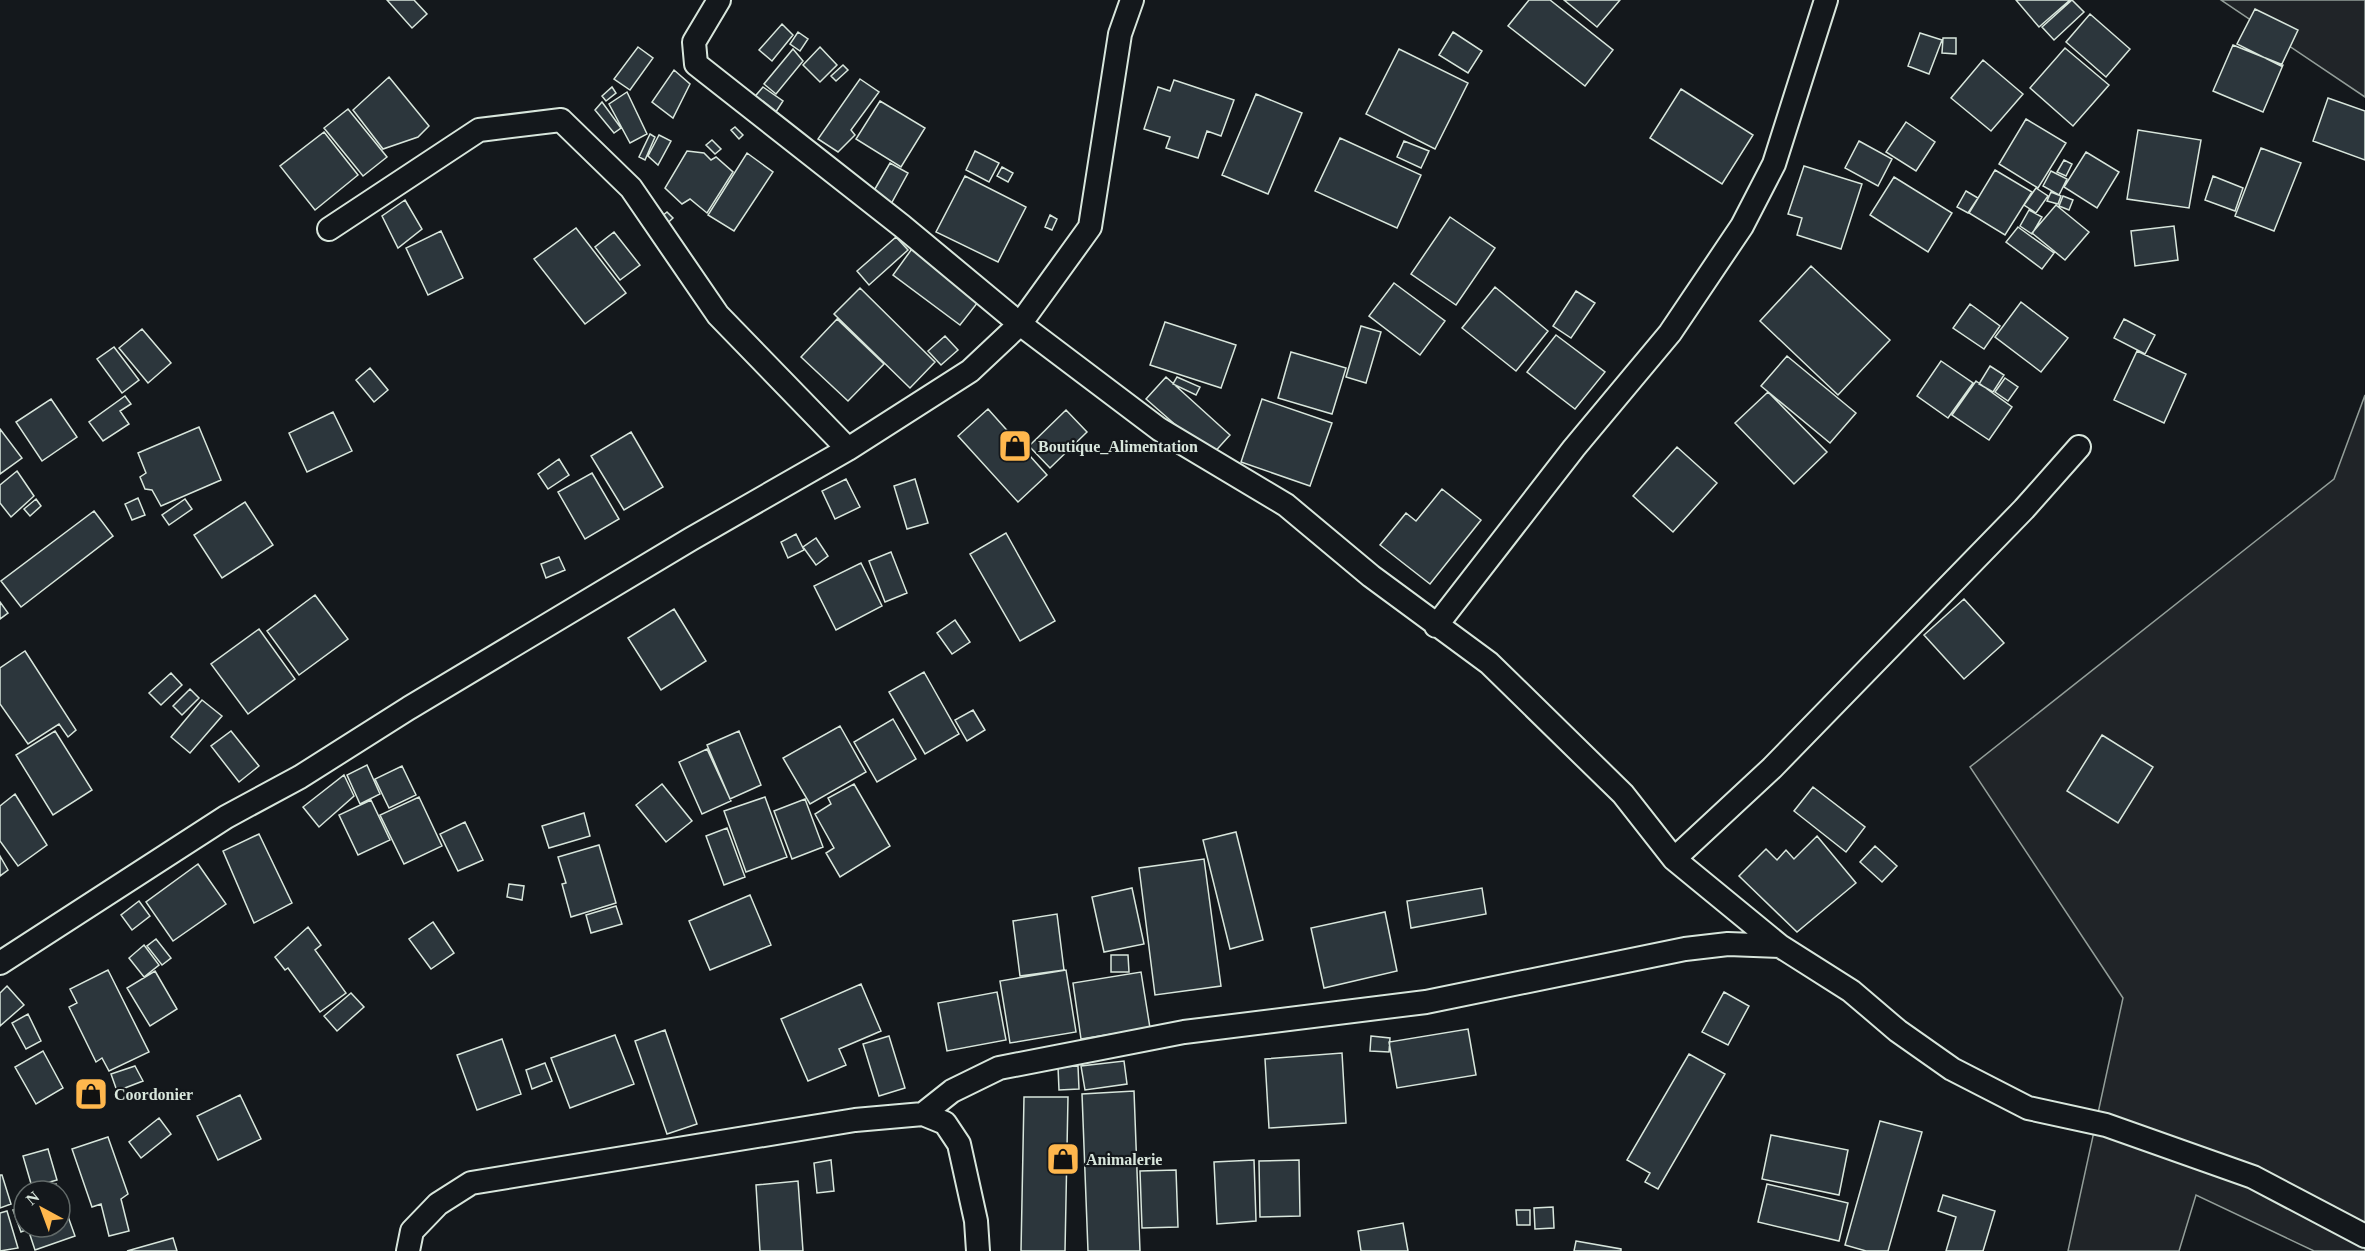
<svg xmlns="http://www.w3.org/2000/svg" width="2365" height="1251" font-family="'Times New Roman',serif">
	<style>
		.green { fill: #202428; stroke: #939e99; stroke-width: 1.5 }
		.building { fill: #2c363c; stroke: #d8e6dc; stroke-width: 1.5 }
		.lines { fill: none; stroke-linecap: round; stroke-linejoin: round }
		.street-casing { stroke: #d8e6dc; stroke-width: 26 }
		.street { stroke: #14181c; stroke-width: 22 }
		.labels { text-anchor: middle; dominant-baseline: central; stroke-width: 4.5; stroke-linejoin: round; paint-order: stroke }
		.poi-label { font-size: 16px; font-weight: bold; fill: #d8e6dc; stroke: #14181c; text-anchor: start }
	</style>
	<rect width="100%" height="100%" fill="#14181c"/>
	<!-- green -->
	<path class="green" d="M 2221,0 L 2365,0 L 2365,97 Z
		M 2365,395 L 2365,1251 L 2314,1251 L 2196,1195 L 2179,1251 L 2068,1251 L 2123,998 L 1970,767 L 2334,479 Z"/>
	<!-- building -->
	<path class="building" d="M 387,0 L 414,0 L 427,14 L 412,28 Z
		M 1529,0 L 1550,0 L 1613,50 L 1585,86 L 1508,26 Z
		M 1564,0 L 1620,0 L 1597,27 Z
		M 2016,0 L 2070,0 L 2039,27 Z
		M 2072,0 L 2084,12 L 2054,40 L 2042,27 Z
		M 2255,9 L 2298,30 L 2281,66 L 2237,44 Z
		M 2090,14 L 2130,49 L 2106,77 L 2066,42 Z
		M 782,24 L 793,35 L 772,61 L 759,50 Z
		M 798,32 L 808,39 L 800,51 L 790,44 Z
		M 1453,32 L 1482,51 L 1468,73 L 1439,55 Z
		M 1920,33 L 1942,40 L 1929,74 L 1908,66 Z
		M 1943,38 L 1956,38 L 1956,54 L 1942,53 Z
		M 2233,45 L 2283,65 L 2263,112 L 2213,91 Z
		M 638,47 L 653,58 L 630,90 L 614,79 Z
		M 820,47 L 837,65 L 820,82 L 803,65 Z
		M 2065,48 L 2109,85 L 2073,126 L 2030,88 Z
		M 793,49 L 803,61 L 776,94 L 764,84 Z
		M 1399,49 L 1468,83 L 1435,149 L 1366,114 Z
		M 1983,60 L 2023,94 L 1991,131 L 1951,98 Z
		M 843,65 L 848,70 L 836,81 L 831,76 Z
		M 674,70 L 690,84 L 673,118 L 652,102 Z
		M 389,77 L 429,126 L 418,137 L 383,149 L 353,110 Z
		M 860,79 L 879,92 L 851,130 L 855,135 L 838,152 L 818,139 Z
		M 1174,80 L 1234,100 L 1221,136 L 1207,131 L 1198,158 L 1166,148 L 1170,137 L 1144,129 L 1158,87 L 1170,91 Z
		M 612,87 L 616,93 L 606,101 L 602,96 Z
		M 763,87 L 783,101 L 770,121 L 751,101 Z
		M 1681,89 L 1753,135 L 1722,184 L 1650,138 Z
		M 627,92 L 647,134 L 630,143 L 609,104 Z
		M 1256,94 L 1302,113 L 1268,194 L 1222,175 Z
		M 2328,98 L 2365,111 L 2365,160 L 2313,141 Z
		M 880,101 L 925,128 L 901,167 L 856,139 Z
		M 602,102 L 621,128 L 614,133 L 595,110 Z
		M 348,109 L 387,157 L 363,176 L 324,128 Z
		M 2026,119 L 2066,143 L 2038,188 L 1999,164 Z
		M 1906,122 L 1935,142 L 1916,171 L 1886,152 Z
		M 735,127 L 743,135 L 739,139 L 731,130 Z
		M 2138,130 L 2201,140 L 2189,208 L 2127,199 Z
		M 324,132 L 358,175 L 315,210 L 280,166 Z
		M 650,134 L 655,137 L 645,160 L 639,157 Z
		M 659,135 L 671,141 L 658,165 L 648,156 Z
		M 1340,138 L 1421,175 L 1397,228 L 1315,191 Z
		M 712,140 L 721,149 L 715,154 L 706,145 Z
		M 1404,141 L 1429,151 L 1421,168 L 1397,157 Z
		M 1859,141 L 1892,159 L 1878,186 L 1845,168 Z
		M 2261,148 L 2301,163 L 2274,231 L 2235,216 Z
		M 687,151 L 704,153 L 711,160 L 716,157 L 733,172 L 707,213 L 690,199 L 682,204 L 665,188 Z
		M 975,151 L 999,163 L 989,182 L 966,170 Z
		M 2086,152 L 2119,172 L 2097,208 L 2064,187 Z
		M 747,153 L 773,172 L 734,231 L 708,215 Z
		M 2064,160 L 2072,164 L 2066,176 L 2057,172 Z
		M 890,163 L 908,173 L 891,204 L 872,194 Z
		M 1804,166 L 1862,184 L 1841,249 L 1797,235 L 1802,218 L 1788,214 Z
		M 1002,167 L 1013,173 L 1008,182 L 997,176 Z
		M 1995,170 L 2032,192 L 2005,235 L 1969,213 Z
		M 2051,171 L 2067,179 L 2059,195 L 2043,186 Z
		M 965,176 L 1026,207 L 998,262 L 936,232 Z
		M 2213,176 L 2243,188 L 2235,211 L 2205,200 Z
		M 1894,177 L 1952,213 L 1928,252 L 1870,215 Z
		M 2036,188 L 2048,196 L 2036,213 L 2024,205 Z
		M 1966,191 L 1978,198 L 1968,213 L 1957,207 Z
		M 2051,192 L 2061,196 L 2058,204 L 2047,201 Z
		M 2063,196 L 2073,200 L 2069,210 L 2059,206 Z
		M 405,200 L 422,229 L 398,248 L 382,216 Z
		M 2056,205 L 2089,232 L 2065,260 L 2032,233 Z
		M 2029,210 L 2042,217 L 2032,234 L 2020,226 Z
		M 667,212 L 673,218 L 661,229 L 655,222 Z
		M 1050,215 L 1057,219 L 1052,230 L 1045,227 Z
		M 1450,217 L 1495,248 L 1456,305 L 1411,274 Z
		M 2174,226 L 2178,260 L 2135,266 L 2131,231 Z
		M 2018,227 L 2054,253 L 2042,269 L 2006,242 Z
		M 576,228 L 626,293 L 585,324 L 534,259 Z
		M 441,231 L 463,278 L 428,295 L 406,248 Z
		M 614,232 L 640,265 L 620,280 L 595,247 Z
		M 896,237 L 908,250 L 869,285 L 857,271 Z
		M 914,246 L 982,297 L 960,325 L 893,275 Z
		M 1811,266 L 1890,340 L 1838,395 L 1760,321 Z
		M 1394,283 L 1445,321 L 1420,355 L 1369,316 Z
		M 1495,287 L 1548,331 L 1516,371 L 1462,328 Z
		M 860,288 L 935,362 L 910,388 L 834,314 Z
		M 1576,291 L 1595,303 L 1571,338 L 1553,326 Z
		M 2021,302 L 2068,338 L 2041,372 L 1995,337 Z
		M 1970,304 L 2000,326 L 1984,349 L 1953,328 Z
		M 837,319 L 884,364 L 848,401 L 801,357 Z
		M 2124,319 L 2155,335 L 2145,354 L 2114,338 Z
		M 1165,322 L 1236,345 L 1221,388 L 1150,365 Z
		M 1361,326 L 1381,332 L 1366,383 L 1346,377 Z
		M 142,329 L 171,363 L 148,383 L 119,348 Z
		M 1556,335 L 1605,372 L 1575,409 L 1527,372 Z
		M 945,336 L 958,350 L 941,365 L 928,351 Z
		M 114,347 L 139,380 L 122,393 L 97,359 Z
		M 2137,351 L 2186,374 L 2164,423 L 2114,400 Z
		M 1291,352 L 1346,368 L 1332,414 L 1278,398 Z
		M 1787,356 L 1856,413 L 1830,443 L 1761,386 Z
		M 1941,361 L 1973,383 L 1948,418 L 1917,396 Z
		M 1990,366 L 2004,375 L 1993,392 L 1979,384 Z
		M 370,368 L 388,390 L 374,402 L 356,380 Z
		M 1166,377 L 1230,435 L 1211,456 L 1146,399 Z
		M 1177,377 L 1200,387 L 1196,395 L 1173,384 Z
		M 2005,378 L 2018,387 L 2008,401 L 1995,392 Z
		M 1976,381 L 2012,407 L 1989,440 L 1952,415 Z
		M 1768,392 L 1827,452 L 1794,484 L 1735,423 Z
		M 125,396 L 131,404 L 120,411 L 129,424 L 103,441 L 89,422 Z
		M 51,399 L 77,437 L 42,461 L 16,422 Z
		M 1262,399 L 1332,423 L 1310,486 L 1241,462 Z
		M 988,409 L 1047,475 L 1018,502 L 958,436 Z
		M 1066,410 L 1087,432 L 1050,468 L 1029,446 Z
		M 333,412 L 352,451 L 307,472 L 289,433 Z
		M 199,427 L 221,480 L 161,506 L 152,490 L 145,489 L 140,477 L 146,473 L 138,453 Z
		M 0,429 L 22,458 L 0,474 Z
		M 631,432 L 663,487 L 624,510 L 591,456 Z
		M 1677,447 L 1717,483 L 1673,532 L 1633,496 Z
		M 559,459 L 569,475 L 548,489 L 538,474 Z
		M 17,471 L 34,496 L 11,517 L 0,503 L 0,485 Z
		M 592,473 L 619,519 L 585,539 L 558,492 Z
		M 846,479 L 860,507 L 835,519 L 822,491 Z
		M 915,479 L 928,523 L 907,529 L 894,486 Z
		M 1442,489 L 1481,520 L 1430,584 L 1380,545 L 1406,513 L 1416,521 Z
		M 138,498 L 145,515 L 132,520 L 125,504 Z
		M 36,499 L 41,506 L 30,516 L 24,509 Z
		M 185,499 L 192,509 L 169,525 L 162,515 Z
		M 245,502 L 273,545 L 222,578 L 194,535 Z
		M 94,511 L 113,536 L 21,607 L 1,581 Z
		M 1006,533 L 1055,621 L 1020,641 L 970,554 Z
		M 796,534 L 804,550 L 788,558 L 781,542 Z
		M 816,538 L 828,556 L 816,565 L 803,547 Z
		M 891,552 L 907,593 L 885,602 L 869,561 Z
		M 559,557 L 565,570 L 546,578 L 541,564 Z
		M 861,563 L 882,606 L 836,630 L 814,586 Z
		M 315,595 L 348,639 L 299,675 L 267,631 Z
		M 1964,599 L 2004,643 L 1964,679 L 1924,635 Z
		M 0,602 L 8,613 L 0,619 Z
		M 674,609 L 706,661 L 661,690 L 628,638 Z
		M 955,620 L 970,642 L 952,654 L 937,633 Z
		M 259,629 L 295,679 L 248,714 L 211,664 Z
		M 25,651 L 76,730 L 68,737 L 59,724 L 28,744 L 0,704 L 0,668 Z
		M 924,672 L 959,734 L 925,754 L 889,692 Z
		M 171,673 L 182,685 L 161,705 L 149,693 Z
		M 190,689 L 199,698 L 182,715 L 173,706 Z
		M 202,700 L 222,716 L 190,753 L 171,737 Z
		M 973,710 L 985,730 L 967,741 L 955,720 Z
		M 893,719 L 916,759 L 877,782 L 854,742 Z
		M 840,726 L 866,772 L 810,804 L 783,758 Z
		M 55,731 L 92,790 L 53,815 L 16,755 Z
		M 231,731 L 259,766 L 239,782 L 211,746 Z
		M 739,731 L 761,785 L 730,799 L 707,745 Z
		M 2102,735 L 2153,767 L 2118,823 L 2067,791 Z
		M 707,749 L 731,801 L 702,814 L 679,762 Z
		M 367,765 L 380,794 L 360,804 L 347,775 Z
		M 402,766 L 416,795 L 389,808 L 375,779 Z
		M 344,775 L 354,796 L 319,827 L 303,807 Z
		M 662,784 L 692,821 L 666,842 L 636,805 Z
		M 854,784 L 890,846 L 840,877 L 826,853 L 834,848 L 815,814 L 831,804 L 828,798 Z
		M 1813,787 L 1865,827 L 1846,852 L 1794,811 Z
		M 15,794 L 47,845 L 18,866 L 0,841 L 0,806 Z
		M 419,797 L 442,846 L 404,864 L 380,815 Z
		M 765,797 L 787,857 L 746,872 L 724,811 Z
		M 805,799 L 823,847 L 792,859 L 774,811 Z
		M 371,800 L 390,840 L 358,855 L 339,815 Z
		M 584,813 L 590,836 L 549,848 L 542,826 Z
		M 465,822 L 483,860 L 458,871 L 440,834 Z
		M 727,828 L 745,877 L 724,885 L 706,836 Z
		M 1236,832 L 1263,940 L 1230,949 L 1203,840 Z
		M 259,834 L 292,903 L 254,923 L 223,851 Z
		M 1817,836 L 1856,883 L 1797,932 L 1739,876 L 1766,849 L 1777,860 L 1786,850 L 1794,859 Z
		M 599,845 L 616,903 L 571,917 L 562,884 L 566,883 L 558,857 Z
		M 1875,846 L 1897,866 L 1882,882 L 1860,862 Z
		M 0,856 L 8,870 L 0,876 Z
		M 1204,859 L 1221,986 L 1155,995 L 1139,868 Z
		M 198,864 L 226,904 L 173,941 L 146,902 Z
		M 509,884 L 524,886 L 522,900 L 507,897 Z
		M 1132,888 L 1144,944 L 1104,952 L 1092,897 Z
		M 1482,888 L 1486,914 L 1411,928 L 1407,901 Z
		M 750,895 L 771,945 L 710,970 L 689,921 Z
		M 139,901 L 150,916 L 132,930 L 121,915 Z
		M 616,906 L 622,924 L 591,933 L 586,915 Z
		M 1385,912 L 1397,971 L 1324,988 L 1311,928 Z
		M 1057,914 L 1064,970 L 1020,976 L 1013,921 Z
		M 433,922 L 454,953 L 431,969 L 409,939 Z
		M 308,927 L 321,945 L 315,950 L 346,993 L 320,1012 L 288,968 L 285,970 L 275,957 Z
		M 156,939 L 171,958 L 162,965 L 147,946 Z
		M 144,945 L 159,965 L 144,977 L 129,958 Z
		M 1111,955 L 1128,955 L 1129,972 L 1111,972 Z
		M 108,970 L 149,1052 L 109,1071 L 102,1058 L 96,1062 L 69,1007 L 77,1003 L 70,989 Z
		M 1066,970 L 1076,1032 L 1010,1043 L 1000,981 Z
		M 155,971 L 177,1009 L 150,1026 L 127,988 Z
		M 1141,972 L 1150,1028 L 1081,1039 L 1073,983 Z
		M 861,984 L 881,1031 L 839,1049 L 846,1065 L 808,1081 L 781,1019 Z
		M 7,986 L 24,1005 L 0,1026 L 0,993 Z
		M 997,992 L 1006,1040 L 947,1051 L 938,1003 Z
		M 1724,992 L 1749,1006 L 1728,1045 L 1702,1032 Z
		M 351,993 L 364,1007 L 337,1031 L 324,1016 Z
		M 28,1014 L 41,1041 L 26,1049 L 12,1023 Z
		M 1468,1029 L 1476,1075 L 1397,1088 L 1389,1042 Z
		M 665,1030 L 697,1124 L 667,1134 L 635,1041 Z
		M 615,1035 L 634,1084 L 570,1108 L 551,1058 Z
		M 889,1036 L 905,1088 L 879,1096 L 863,1044 Z
		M 1371,1036 L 1390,1038 L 1389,1052 L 1370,1051 Z
		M 502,1039 L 521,1094 L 477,1110 L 457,1055 Z
		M 43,1051 L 63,1088 L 36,1104 L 15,1067 Z
		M 1342,1053 L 1346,1123 L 1269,1128 L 1265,1059 Z
		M 1689,1054 L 1725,1074 L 1658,1189 L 1645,1182 L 1650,1173 L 1627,1160 Z
		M 1124,1061 L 1127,1084 L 1085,1090 L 1081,1066 Z
		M 545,1063 L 552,1081 L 532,1089 L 526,1070 Z
		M 135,1066 L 143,1081 L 117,1091 L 111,1074 Z
		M 1078,1066 L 1079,1089 L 1059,1090 L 1058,1067 Z
		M 1134,1091 L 1140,1251 L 1088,1251 L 1082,1094 Z
		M 240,1095 L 261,1139 L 218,1160 L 197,1116 Z
		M 1024,1097 L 1068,1097 L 1065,1251 L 1021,1251 Z
		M 159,1118 L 171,1134 L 141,1158 L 129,1142 Z
		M 1880,1121 L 1922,1132 L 1888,1251 L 1866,1251 L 1845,1245 Z
		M 1771,1135 L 1848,1150 L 1839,1195 L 1762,1179 Z
		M 108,1137 L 128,1194 L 121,1199 L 129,1231 L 109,1236 L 101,1204 L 92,1207 L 72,1149 Z
		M 48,1149 L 57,1180 L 32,1187 L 23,1156 Z
		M 831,1160 L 834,1191 L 817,1193 L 814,1163 Z
		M 1254,1160 L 1256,1221 L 1217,1224 L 1214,1162 Z
		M 1299,1160 L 1300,1216 L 1260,1217 L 1259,1161 Z
		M 1176,1170 L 1178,1227 L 1142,1228 L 1140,1171 Z
		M 0,1175 L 2,1175 L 11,1204 L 0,1208 Z
		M 798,1181 L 803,1251 L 760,1251 L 756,1185 Z
		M 56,1184 L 59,1191 L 36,1191 Z
		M 1767,1184 L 1848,1203 L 1839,1241 L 1758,1222 Z
		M 60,1194 L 75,1236 L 35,1250 L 28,1229 L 21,1232 L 13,1210 L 21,1207 L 18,1198 L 24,1195 L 24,1227 L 60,1227 Z
		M 1943,1195 L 1995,1211 L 1983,1251 L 1946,1251 L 1956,1217 L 1938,1211 Z
		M 1553,1207 L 1554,1228 L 1535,1229 L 1534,1208 Z
		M 1516,1210 L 1530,1210 L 1530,1225 L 1517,1225 Z
		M 7,1211 L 18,1248 L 0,1251 L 0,1213 Z
		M 1403,1223 L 1408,1251 L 1361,1251 L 1358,1231 Z
		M 173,1238 L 177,1251 L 127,1251 Z
		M 1576,1241 L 1621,1249 L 1621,1251 L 1574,1251 Z"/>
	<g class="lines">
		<!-- street casing -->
		<g class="street-casing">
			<path id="street" d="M 719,0 L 694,42 L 696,64 L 902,226 L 1020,324 L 1159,429 L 1286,505 L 1371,576 L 1489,663 L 1623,794 L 1674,859 L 1780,946 L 1851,991 L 1898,1031 L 1952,1069 L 2028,1108 L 2106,1125 L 2253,1177 L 2365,1236
				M 329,229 L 479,130 L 561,120 L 631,188 L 718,315 L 848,449
				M 1436,626 L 1574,448 L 1670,333 L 1742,226 L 1774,164 L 1826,0
				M 1674,859 L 1772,768 L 2024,509 L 2079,447
				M 0,963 L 226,817 L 300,777 L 409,708 L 691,539 L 848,449 L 970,371 L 1020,324 L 1090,227 L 1120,34 L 1132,0
				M 923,1114 L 952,1091 L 999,1068 L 1184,1032 L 1426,1002 L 1685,949 L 1728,944 L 1780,946
				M 408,1251 L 412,1231 L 438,1204 L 471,1183 L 855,1120 L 923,1114 L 945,1123 L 959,1144 L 976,1221 L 978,1251"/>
		</g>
		<!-- street -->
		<use href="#street" class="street"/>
	</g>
	<!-- icons -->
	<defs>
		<g id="shop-square" transform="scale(1.725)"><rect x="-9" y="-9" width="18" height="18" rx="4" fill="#ffb74d" stroke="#14181c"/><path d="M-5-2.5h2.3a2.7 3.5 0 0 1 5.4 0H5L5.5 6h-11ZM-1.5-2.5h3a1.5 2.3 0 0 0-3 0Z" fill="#111"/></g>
	</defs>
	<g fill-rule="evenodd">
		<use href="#shop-square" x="1015" y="446"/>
		<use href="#shop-square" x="91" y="1094"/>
		<use href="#shop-square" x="1063" y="1159"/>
	</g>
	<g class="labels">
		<!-- poi labels -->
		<g class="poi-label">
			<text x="1038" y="446">Boutique_Alimentation</text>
			<text x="114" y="1094">Coordonier</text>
			<text x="1086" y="1159">Animalerie</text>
		</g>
	</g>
	<!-- north arrow -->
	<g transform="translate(42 1209) rotate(319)"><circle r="28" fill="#14181c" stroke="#626a69" stroke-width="1.5"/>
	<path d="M0-4.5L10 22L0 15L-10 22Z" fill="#ffb74d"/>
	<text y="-9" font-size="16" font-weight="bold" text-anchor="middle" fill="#d8e6dc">N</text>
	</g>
</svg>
